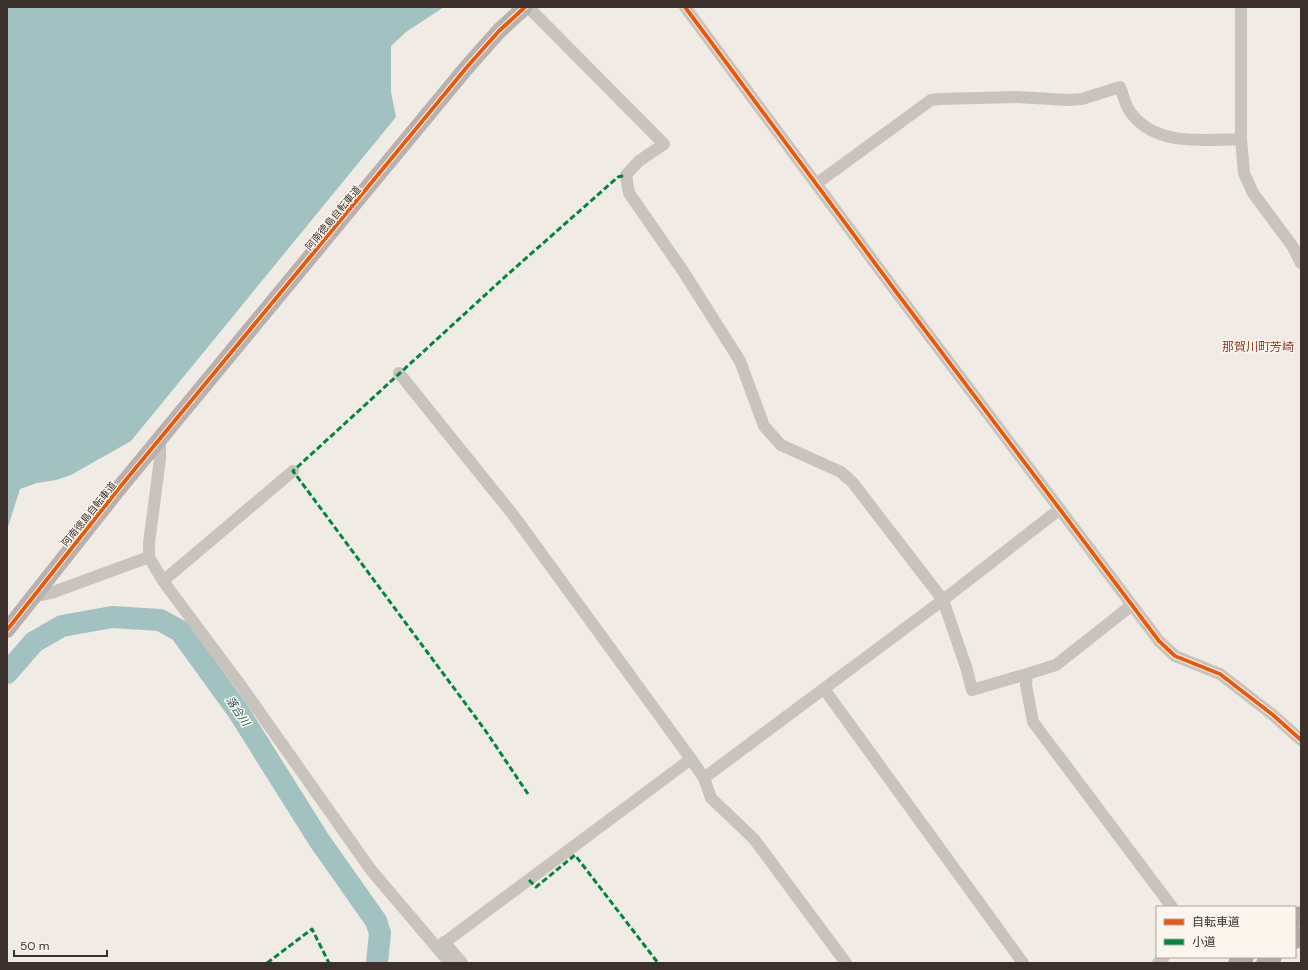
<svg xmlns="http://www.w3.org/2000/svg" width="1308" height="970" font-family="'DM Sans','Noto Sans JP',sans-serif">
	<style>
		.water { fill: #a1c2c1 }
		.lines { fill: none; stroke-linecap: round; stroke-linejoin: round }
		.river { stroke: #a1c2c1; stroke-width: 22 }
		.minor { stroke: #c9c3be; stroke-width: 12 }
		.major { stroke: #b8b1ad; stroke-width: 16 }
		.highway { stroke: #afaaa4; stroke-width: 18 }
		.quiet { stroke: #00873e; stroke-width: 3; stroke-dasharray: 6 3; stroke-linecap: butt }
		.cycleway-casing { stroke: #fbf5ee; stroke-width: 6 }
		.cycleway { stroke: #e8590c; stroke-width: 4 }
		.labels { text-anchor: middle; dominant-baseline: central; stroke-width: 3; stroke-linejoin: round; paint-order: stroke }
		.street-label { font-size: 10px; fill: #3b302b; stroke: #fbf5ee }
		.water-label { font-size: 11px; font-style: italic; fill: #1f5a5e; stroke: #fbf5ee }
		.quarter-label { font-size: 12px; fill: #8c3b22; stroke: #fbf5ee }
	</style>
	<rect width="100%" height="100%" fill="#f0ebe5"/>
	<!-- water -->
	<path class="water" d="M 7,7 L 444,7 L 406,32 L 391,46 L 391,92 L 396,117 L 131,441 L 71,475 L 56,480 L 37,483 L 20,489 L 7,530 Z"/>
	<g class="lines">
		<!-- river -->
		<path class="river" d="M 7,673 L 34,642 L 62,626 L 112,617 L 160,620 L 180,631 L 238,711 L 319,840 L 376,921 L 380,933 L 377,963"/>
		<!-- minor -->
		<path class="minor" d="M 528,7 L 664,144 L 639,161 L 626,175 L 629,193 L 683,271 L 740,361 L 764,426 L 781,445 L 841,472 L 853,483 L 943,600 L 967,670 L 972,690 L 1027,674
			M 685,7 L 897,293 L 1159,641 L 1175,656 L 1220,674 L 1273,715 L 1301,740
			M 1241,7 L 1241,139 L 1244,173 L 1253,193 L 1293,247 L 1301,263
			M 816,184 L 931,100 L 939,99 L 1017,97 L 1068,100 L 1082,99 L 1120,87 C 1123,94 1125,104 1129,110 C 1153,147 1203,140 1241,139
			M 399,373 L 514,516 L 691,759 L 704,778 L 711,798 L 754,839 L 846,963
			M 160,441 L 160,459 L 149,543 L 149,557 L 163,581 L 239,683 L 371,870 L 450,963
			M 163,581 L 293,471
			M 33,597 L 51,593 L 149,557
			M 1132,605 L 1056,665 L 1027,674 L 1026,685 L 1033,722 L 1172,907
			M 824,689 L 1023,963
			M 704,778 L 943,600 L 1060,509
			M 444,942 L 462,963
			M 437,948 L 691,759
			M 1158,963 L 1164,957"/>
		<!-- major -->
		<path class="major" d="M 7,630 L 120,487 L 467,67 L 499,31 L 525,7"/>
		<!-- highway -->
		<path class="highway" d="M 1295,919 L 1301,915
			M 1295,940 L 1301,936
			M 1237,963 L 1245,957
			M 1265,963 L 1273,957"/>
		<!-- quiet -->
		<path class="quiet" d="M 528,794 L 485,730 L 293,471 L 507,275 L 618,177 L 626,175
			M 529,880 L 536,887 L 575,855 L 658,963
			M 267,963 L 312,929 L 329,963"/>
		<!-- cycleway casing -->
		<g class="cycleway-casing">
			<path id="cycleway" d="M 685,7 L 897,293 L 1159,641 L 1175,656 L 1220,674 L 1273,715 L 1301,740
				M 7,630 L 120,487 L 467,67 L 499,31 L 525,7"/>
		</g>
		<!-- cycleway -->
		<use href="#cycleway" class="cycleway"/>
	</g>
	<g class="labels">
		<!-- street labels -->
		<g class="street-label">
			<text transform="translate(333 218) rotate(-50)">阿南徳島自転車道</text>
			<text transform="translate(89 514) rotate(-51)">阿南徳島自転車道</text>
		</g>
		<!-- water labels -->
		<g class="water-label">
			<text transform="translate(238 711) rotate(56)">落合川</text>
		</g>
		<!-- quarter labels -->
		<g class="quarter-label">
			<text x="1258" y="347">那賀川町芳崎</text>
		</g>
	</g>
	<!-- border -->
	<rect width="1308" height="970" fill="none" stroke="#3b302b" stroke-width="16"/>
	<!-- legend -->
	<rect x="1156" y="906" width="140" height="52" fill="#fbf5ee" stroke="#aea6a0"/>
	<rect x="1164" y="919" width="20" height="6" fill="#e8590c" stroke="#aea6a0"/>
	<text x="1192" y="926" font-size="12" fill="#3b302b">自転車道</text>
	<rect x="1164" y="939" width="20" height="6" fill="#00873e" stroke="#aea6a0"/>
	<text x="1192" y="946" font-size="12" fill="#3b302b">小道</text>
	<!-- scale -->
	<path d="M14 950v6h93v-6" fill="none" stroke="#3b302b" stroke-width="2"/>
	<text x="20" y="950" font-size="12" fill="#3b302b" stroke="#fbf5ee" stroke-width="3" paint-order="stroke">50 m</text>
</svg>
